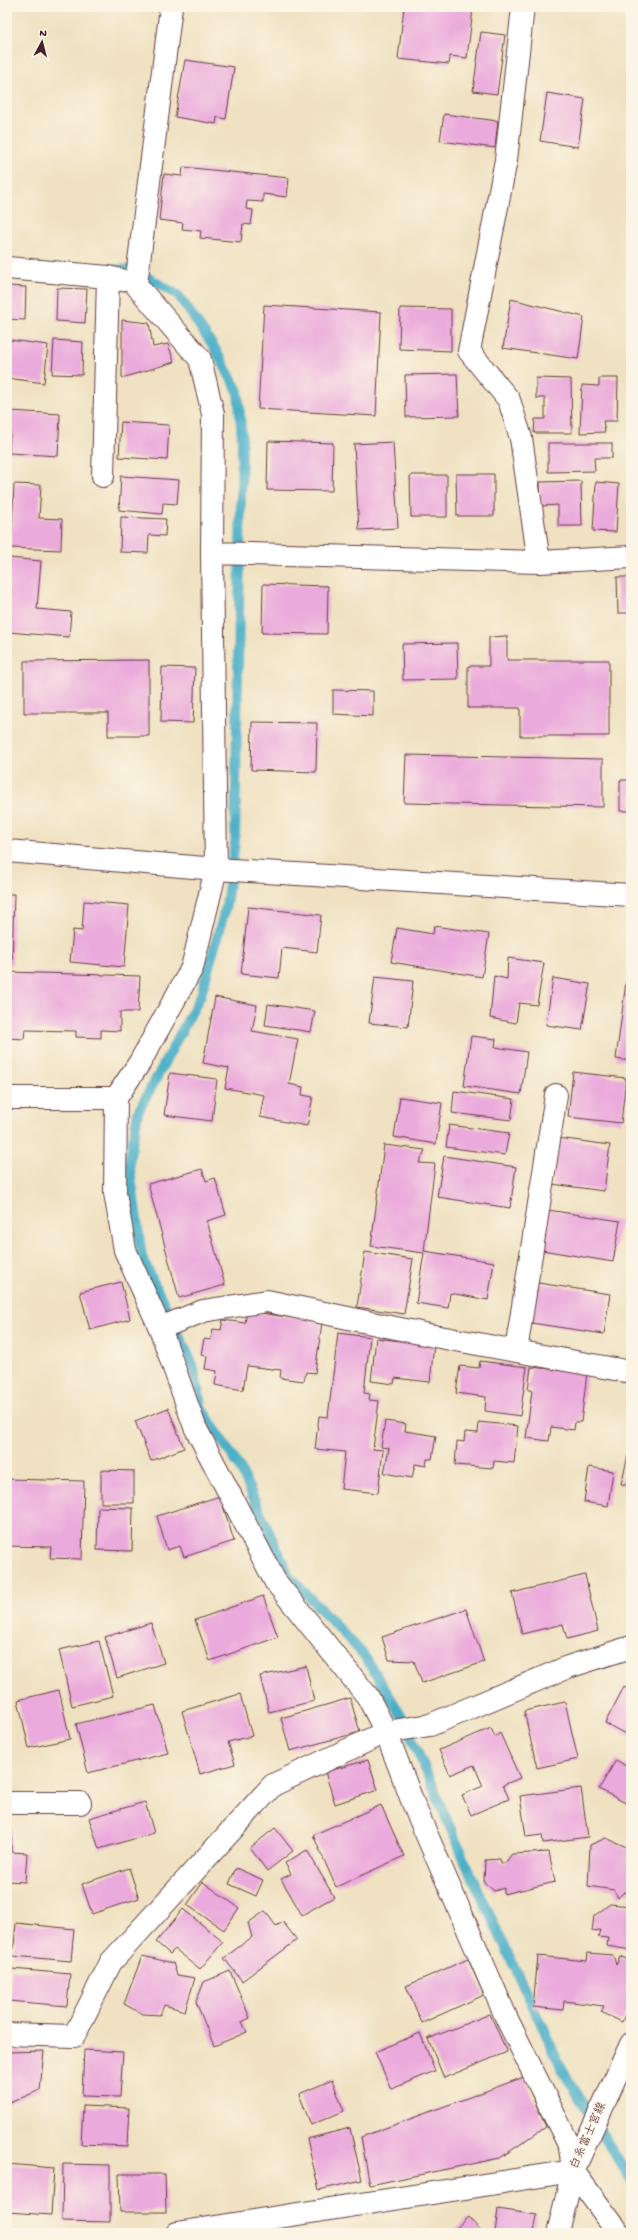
<svg xmlns="http://www.w3.org/2000/svg" width="638" height="2240" font-family="'Gochi Hand','Klee One',sans-serif">
	<style>
		.lines { fill: none; stroke-linecap: round; stroke-linejoin: round }
		.stream { stroke: #48aec8; stroke-width: 10 }
		.building { fill: #ebaadc }
		.minor-casing { stroke: #633c42; stroke-width: 24 }
		.tertiary-casing { stroke: #633c42; stroke-width: 24 }
		.secondary-casing { stroke: #633c42; stroke-width: 24 }
		.minor { stroke: #fff; stroke-width: 22 }
		.tertiary { stroke: #fff; stroke-width: 22 }
		.secondary { stroke: #fff; stroke-width: 22 }
		.labels { text-anchor: middle; dominant-baseline: central; stroke-width: 3; stroke-linejoin: round; paint-order: stroke }
		.street-label { font-size: 12px; fill: #4a1f2b; stroke: #fcf5e5 }
	</style>
	<rect width="100%" height="100%" fill="#fcf5e5"/>
	<filter id="ink" filterUnits="userSpaceOnUse"><feTurbulence type="fractalNoise" baseFrequency=".025" numOctaves="2"/><feDisplacementMap in="SourceGraphic" scale="8" xChannelSelector="R" yChannelSelector="G"/><feConvolveMatrix kernelMatrix="1 2 1 2 8 2 1 2 1" color-interpolation-filters="sRGB"/></filter>
	<filter id="wash" filterUnits="userSpaceOnUse"><feTurbulence type="fractalNoise" baseFrequency=".012" numOctaves="4" result="noise"/><feDisplacementMap in="SourceGraphic" scale="16" xChannelSelector="R" yChannelSelector="G"/><feGaussianBlur stdDeviation="0.9" result="paint"/><feColorMatrix in="noise" values="0 0 0 0 0 0 0 0 0 0 0 0 0 0 0 0 0 1.4 0 .05"/><feComposite in="paint" operator="in"/></filter>
	<g filter="url(#wash)">
		<rect width="100%" height="100%" fill="#efe1c1"/>
		<g class="lines">
			<!-- stream -->
			<path class="stream" d="M 110,269 L 135,270 L 178,295 L 214,347 L 238,391 L 242,439 L 235,842 L 226,906 L 201,995 L 138,1112 L 129,1162 L 142,1257 L 193,1365 L 202,1409 L 240,1468 L 289,1576 L 363,1654 L 403,1718 L 463,1857 L 563,2071 L 631,2180"/>
		</g>
		<g id="blocks">
			<!-- building -->
			<path class="building" d="M 404,7 L 473,9 L 467,58 L 450,56 L 449,64 L 398,59 Z
				M 481,32 L 505,35 L 497,94 L 473,91 Z
				M 185,60 L 234,67 L 226,119 L 217,117 L 216,124 L 175,117 Z
				M 547,93 L 585,99 L 578,147 L 540,141 Z
				M 444,114 L 498,121 L 495,148 L 440,141 Z
				M 183,167 L 289,178 L 287,197 L 263,194 L 263,202 L 247,201 L 246,209 L 253,210 L 251,225 L 243,224 L 241,242 L 200,238 L 201,231 L 182,229 L 183,223 L 159,220 L 164,174 L 182,176 Z
				M 7,286 L 26,287 L 25,320 L 7,319 Z
				M 57,288 L 87,289 L 85,323 L 56,321 Z
				M 511,299 L 584,317 L 578,359 L 503,348 Z
				M 264,305 L 381,312 L 376,416 L 258,409 Z
				M 400,308 L 451,309 L 451,351 L 399,349 Z
				M 122,320 L 149,323 L 153,347 L 168,344 L 174,362 L 122,378 Z
				M 10,340 L 48,345 L 44,383 L 7,378 Z
				M 54,340 L 83,342 L 82,375 L 52,374 Z
				M 457,374 L 459,416 L 406,417 L 405,375 Z
				M 536,378 L 571,379 L 572,433 L 534,433 L 535,419 L 545,419 L 545,398 L 536,398 Z
				M 599,378 L 618,378 L 617,421 L 603,421 L 605,432 L 580,433 L 582,385 L 599,386 Z
				M 11,411 L 60,414 L 58,456 L 9,453 Z
				M 121,422 L 169,425 L 167,460 L 119,457 Z
				M 268,441 L 333,443 L 332,491 L 267,490 Z
				M 393,442 L 398,528 L 359,530 L 354,444 Z
				M 548,443 L 612,443 L 612,458 L 594,458 L 595,471 L 548,472 Z
				M 456,474 L 494,474 L 494,516 L 457,516 Z
				M 410,475 L 447,475 L 447,517 L 411,517 Z
				M 121,476 L 179,480 L 177,504 L 163,503 L 162,514 L 119,510 Z
				M 581,481 L 582,526 L 558,526 L 558,505 L 541,506 L 540,482 Z
				M 596,482 L 619,484 L 616,532 L 593,531 Z
				M 14,484 L 41,485 L 39,518 L 62,519 L 61,550 L 11,548 Z
				M 121,517 L 166,519 L 165,536 L 149,535 L 148,553 L 120,552 Z
				M 10,558 L 41,561 L 37,609 L 71,612 L 69,637 L 7,632 Z
				M 617,577 L 631,577 L 631,613 L 618,613 Z
				M 263,584 L 328,586 L 327,634 L 262,633 Z
				M 507,636 L 507,660 L 609,660 L 609,736 L 520,736 L 520,708 L 468,708 L 468,666 L 489,666 L 489,637 Z
				M 457,643 L 458,679 L 403,680 L 402,644 Z
				M 149,660 L 149,736 L 108,736 L 108,713 L 24,713 L 24,661 Z
				M 162,667 L 195,668 L 193,723 L 161,722 Z
				M 333,690 L 373,691 L 373,716 L 333,714 Z
				M 629,715 L 631,715 L 631,733 L 630,733 Z
				M 252,722 L 317,723 L 316,772 L 251,770 Z
				M 406,755 L 603,759 L 603,807 L 404,803 Z
				M 620,780 L 631,780 L 631,811 L 620,811 Z
				M 7,894 L 14,894 L 12,965 L 7,965 Z
				M 84,901 L 129,905 L 124,967 L 70,962 L 73,930 L 82,931 Z
				M 248,907 L 321,915 L 317,952 L 282,948 L 279,978 L 241,974 Z
				M 434,926 L 489,934 L 482,977 L 391,962 L 397,928 L 433,934 Z
				M 508,958 L 544,963 L 537,1005 L 519,1003 L 516,1023 L 490,1018 L 494,976 L 507,979 Z
				M 7,972 L 140,976 L 138,1012 L 120,1012 L 120,1031 L 101,1030 L 101,1038 L 76,1037 L 76,1031 L 25,1030 L 24,1039 L 7,1038 Z
				M 375,977 L 413,981 L 408,1027 L 369,1023 Z
				M 553,978 L 590,984 L 582,1030 L 546,1025 Z
				M 626,982 L 631,983 L 631,1061 L 616,1059 Z
				M 215,997 L 257,1005 L 252,1031 L 298,1039 L 289,1084 L 303,1087 L 302,1095 L 313,1097 L 307,1126 L 260,1117 L 264,1095 L 225,1088 L 229,1068 L 203,1063 Z
				M 268,1004 L 315,1011 L 311,1032 L 265,1025 Z
				M 471,1036 L 496,1039 L 495,1047 L 527,1052 L 521,1094 L 464,1086 Z
				M 573,1072 L 626,1078 L 621,1123 L 568,1117 Z
				M 170,1073 L 217,1079 L 212,1121 L 164,1115 Z
				M 454,1091 L 514,1099 L 511,1120 L 452,1113 Z
				M 400,1097 L 442,1103 L 436,1144 L 394,1137 Z
				M 449,1125 L 509,1133 L 505,1155 L 446,1147 Z
				M 558,1138 L 610,1145 L 604,1191 L 552,1184 Z
				M 384,1145 L 425,1150 L 419,1163 L 435,1164 L 424,1251 L 494,1262 L 488,1300 L 450,1293 L 448,1308 L 416,1303 L 424,1253 L 371,1246 Z
				M 444,1156 L 516,1167 L 510,1208 L 437,1197 Z
				M 202,1169 L 206,1181 L 215,1178 L 226,1215 L 207,1221 L 225,1285 L 179,1298 L 148,1184 Z
				M 630,1172 L 631,1172 L 631,1197 L 627,1197 Z
				M 548,1210 L 620,1221 L 613,1262 L 542,1250 Z
				M 365,1252 L 413,1259 L 404,1314 L 357,1307 Z
				M 121,1282 L 130,1319 L 90,1330 L 80,1292 Z
				M 538,1283 L 610,1294 L 604,1334 L 531,1323 Z
				M 247,1311 L 322,1322 L 315,1373 L 306,1372 L 304,1381 L 280,1378 L 281,1370 L 247,1366 L 243,1390 L 215,1385 L 217,1371 L 205,1369 L 207,1356 L 201,1355 L 204,1339 L 211,1340 L 213,1329 L 221,1330 L 223,1320 L 245,1323 Z
				M 338,1333 L 370,1337 L 364,1393 L 370,1394 L 369,1400 L 379,1401 L 373,1449 L 383,1450 L 378,1493 L 341,1489 L 345,1452 L 315,1449 L 319,1416 L 328,1417 Z
				M 376,1338 L 434,1345 L 430,1382 L 395,1378 L 394,1384 L 371,1381 Z
				M 480,1361 L 527,1367 L 520,1416 L 485,1411 L 486,1397 L 456,1393 L 460,1366 L 479,1368 Z
				M 531,1367 L 587,1373 L 581,1422 L 575,1422 L 574,1430 L 551,1427 L 549,1441 L 526,1438 L 532,1390 L 528,1390 Z
				M 168,1408 L 184,1448 L 151,1461 L 135,1421 Z
				M 385,1421 L 406,1424 L 405,1431 L 436,1436 L 432,1459 L 427,1459 L 426,1466 L 415,1464 L 412,1478 L 384,1473 L 389,1448 L 381,1447 Z
				M 479,1422 L 518,1426 L 514,1463 L 494,1461 L 493,1468 L 455,1465 L 457,1441 L 464,1442 L 465,1432 L 478,1433 Z
				M 631,1444 L 631,1486 L 621,1484 Z
				M 589,1467 L 613,1471 L 608,1506 L 584,1502 Z
				M 101,1470 L 134,1471 L 134,1503 L 101,1503 Z
				M 7,1479 L 84,1481 L 82,1559 L 50,1558 L 51,1547 L 7,1546 Z
				M 220,1496 L 234,1541 L 184,1557 L 180,1546 L 167,1550 L 157,1516 Z
				M 98,1507 L 133,1508 L 132,1551 L 97,1550 Z
				M 585,1575 L 598,1631 L 567,1639 L 563,1624 L 522,1634 L 512,1593 Z
				M 263,1596 L 278,1637 L 210,1661 L 195,1620 Z
				M 466,1609 L 484,1662 L 422,1683 L 414,1661 L 389,1660 L 382,1637 Z
				M 151,1623 L 164,1663 L 117,1678 L 105,1637 Z
				M 99,1641 L 113,1696 L 72,1706 L 59,1650 Z
				M 306,1666 L 314,1701 L 269,1712 L 260,1676 Z
				M 624,1687 L 631,1691 L 631,1737 L 605,1723 Z
				M 59,1690 L 70,1739 L 29,1748 L 18,1700 Z
				M 240,1694 L 252,1736 L 228,1742 L 235,1764 L 200,1774 L 182,1711 Z
				M 350,1698 L 360,1732 L 290,1751 L 281,1718 Z
				M 565,1702 L 578,1759 L 537,1768 L 524,1711 Z
				M 155,1705 L 168,1753 L 88,1773 L 76,1724 Z
				M 491,1728 L 495,1737 L 500,1733 L 520,1778 L 503,1785 L 509,1799 L 471,1815 L 462,1795 L 483,1786 L 474,1765 L 450,1775 L 439,1750 Z
				M 368,1760 L 378,1790 L 335,1804 L 325,1772 Z
				M 616,1760 L 631,1769 L 631,1806 L 599,1789 Z
				M 581,1788 L 588,1837 L 543,1843 L 542,1835 L 526,1837 L 520,1796 Z
				M 145,1802 L 154,1833 L 99,1849 L 89,1818 Z
				M 381,1805 L 404,1856 L 336,1887 L 313,1835 Z
				M 275,1828 L 293,1851 L 267,1871 L 250,1848 Z
				M 7,1830 L 12,1830 L 11,1852 L 27,1853 L 25,1882 L 7,1881 Z
				M 606,1838 L 631,1849 L 631,1894 L 624,1892 L 618,1898 L 614,1890 L 588,1886 L 590,1845 Z
				M 307,1850 L 334,1897 L 302,1915 L 281,1879 L 291,1874 L 285,1863 Z
				M 549,1852 L 555,1882 L 504,1894 L 504,1888 L 494,1891 L 484,1882 L 485,1860 L 500,1859 L 501,1863 L 505,1863 L 512,1854 Z
				M 129,1868 L 139,1898 L 92,1914 L 82,1884 Z
				M 236,1868 L 263,1880 L 256,1896 L 229,1884 Z
				M 203,1882 L 239,1908 L 224,1930 L 187,1905 Z
				M 610,1904 L 631,1906 L 631,1950 L 607,1946 L 608,1938 L 598,1937 L 600,1930 L 592,1931 L 594,1916 Z
				M 183,1909 L 223,1942 L 200,1969 L 175,1949 L 170,1954 L 156,1942 Z
				M 265,1911 L 276,1926 L 283,1922 L 297,1940 L 242,1981 L 224,1958 L 252,1937 L 248,1923 Z
				M 16,1923 L 74,1929 L 71,1961 L 13,1956 Z
				M 588,1953 L 613,1955 L 616,1965 L 620,1956 L 631,1961 L 631,2001 L 622,2022 L 601,2012 L 604,2006 L 564,2001 L 563,2010 L 533,2007 L 538,1956 L 587,1961 Z
				M 142,1956 L 173,1963 L 177,1975 L 195,1978 L 185,2011 L 164,2005 L 160,2015 L 142,2014 L 124,2004 Z
				M 468,1959 L 484,1995 L 422,2023 L 406,1986 Z
				M 12,1969 L 70,1974 L 67,2006 L 9,2001 Z
				M 230,1971 L 250,2018 L 242,2022 L 247,2032 L 214,2046 L 196,2002 L 204,1982 Z
				M 490,2014 L 507,2052 L 444,2078 L 428,2039 Z
				M 420,2033 L 435,2071 L 391,2089 L 375,2052 Z
				M 84,2050 L 123,2052 L 120,2097 L 82,2096 Z
				M 44,2051 L 40,2090 L 7,2104 L 7,2052 Z
				M 524,2077 L 546,2127 L 500,2158 L 370,2185 L 361,2137 Z
				M 332,2080 L 344,2111 L 311,2125 L 299,2094 Z
				M 83,2106 L 129,2108 L 127,2146 L 81,2144 Z
				M 350,2128 L 362,2180 L 319,2190 L 307,2139 Z
				M 7,2164 L 54,2168 L 51,2215 L 7,2212 Z
				M 63,2164 L 110,2165 L 110,2222 L 62,2221 Z
				M 119,2174 L 165,2174 L 166,2212 L 120,2212 Z
				M 498,2209 L 537,2215 L 534,2233 L 495,2233 Z
				M 468,2217 L 483,2233 L 451,2233 Z"/>
		</g>
	</g>
	<g filter="url(#ink)">
		<use href="#blocks" fill-opacity="0" stroke="#633c42" stroke-width="1"/>
		<g class="lines">
			<!-- minor casing -->
			<g class="minor-casing">
				<path id="minor" d="M 171,7 L 136,285 L 200,359 L 213,414 L 212,553 L 216,869 L 192,968 L 140,1062 L 116,1098 L 115,1193 L 125,1250 L 160,1328 L 195,1427 L 275,1581 L 368,1697 L 386,1732 L 415,1808 L 507,2019 L 570,2147 L 573,2171 L 619,2233
					M 523,7 L 506,160 L 469,351 L 509,400 L 521,438 L 539,562
					M 7,268 L 108,277 L 121,280
					M 103,476 L 108,277
					M 212,553 L 539,562 L 631,557
					M 7,1098 L 116,1098
					M 160,1328 L 203,1311 L 267,1301 L 434,1336 L 631,1372
					M 516,1351 L 556,1095
					M 7,1803 L 80,1803
					M 7,2034 L 74,2036 L 111,1962 L 273,1785 L 386,1732 L 430,1725 L 568,1667 L 631,1647
					M 177,2233 L 573,2171"/>
			</g>
			<!-- tertiary casing -->
			<g class="tertiary-casing">
				<path id="tertiary" d="M 7,851 L 216,869 L 631,895"/>
			</g>
			<!-- secondary casing -->
			<g class="secondary-casing">
				<path id="secondary" d="M 558,2233 L 573,2171 L 631,2044"/>
			</g>
			<!-- minor -->
			<use href="#minor" class="minor"/>
			<!-- tertiary -->
			<use href="#tertiary" class="tertiary"/>
			<!-- secondary -->
			<use href="#secondary" class="secondary"/>
		</g>
	</g>
	<g class="labels">
		<!-- street labels -->
		<g class="street-label">
			<text transform="translate(589 2136) rotate(-66)">白糸富士宮線</text>
		</g>
	</g>
	<!-- margin -->
	<rect width="638" height="2240" fill="none" stroke="#fcf5e5" stroke-width="24"/>
	<!-- north arrow -->
	<g transform="translate(42 42) rotate(7)" stroke="#fcf5e5" stroke-width="3" paint-order="stroke">
	<path d="M0-3L7 15L0 10L-7 15Z" fill="#4a1f2b"/>
	<text y="-6" font-size="11" font-weight="bold" text-anchor="middle" fill="#4a1f2b">N</text>
	</g>
</svg>
